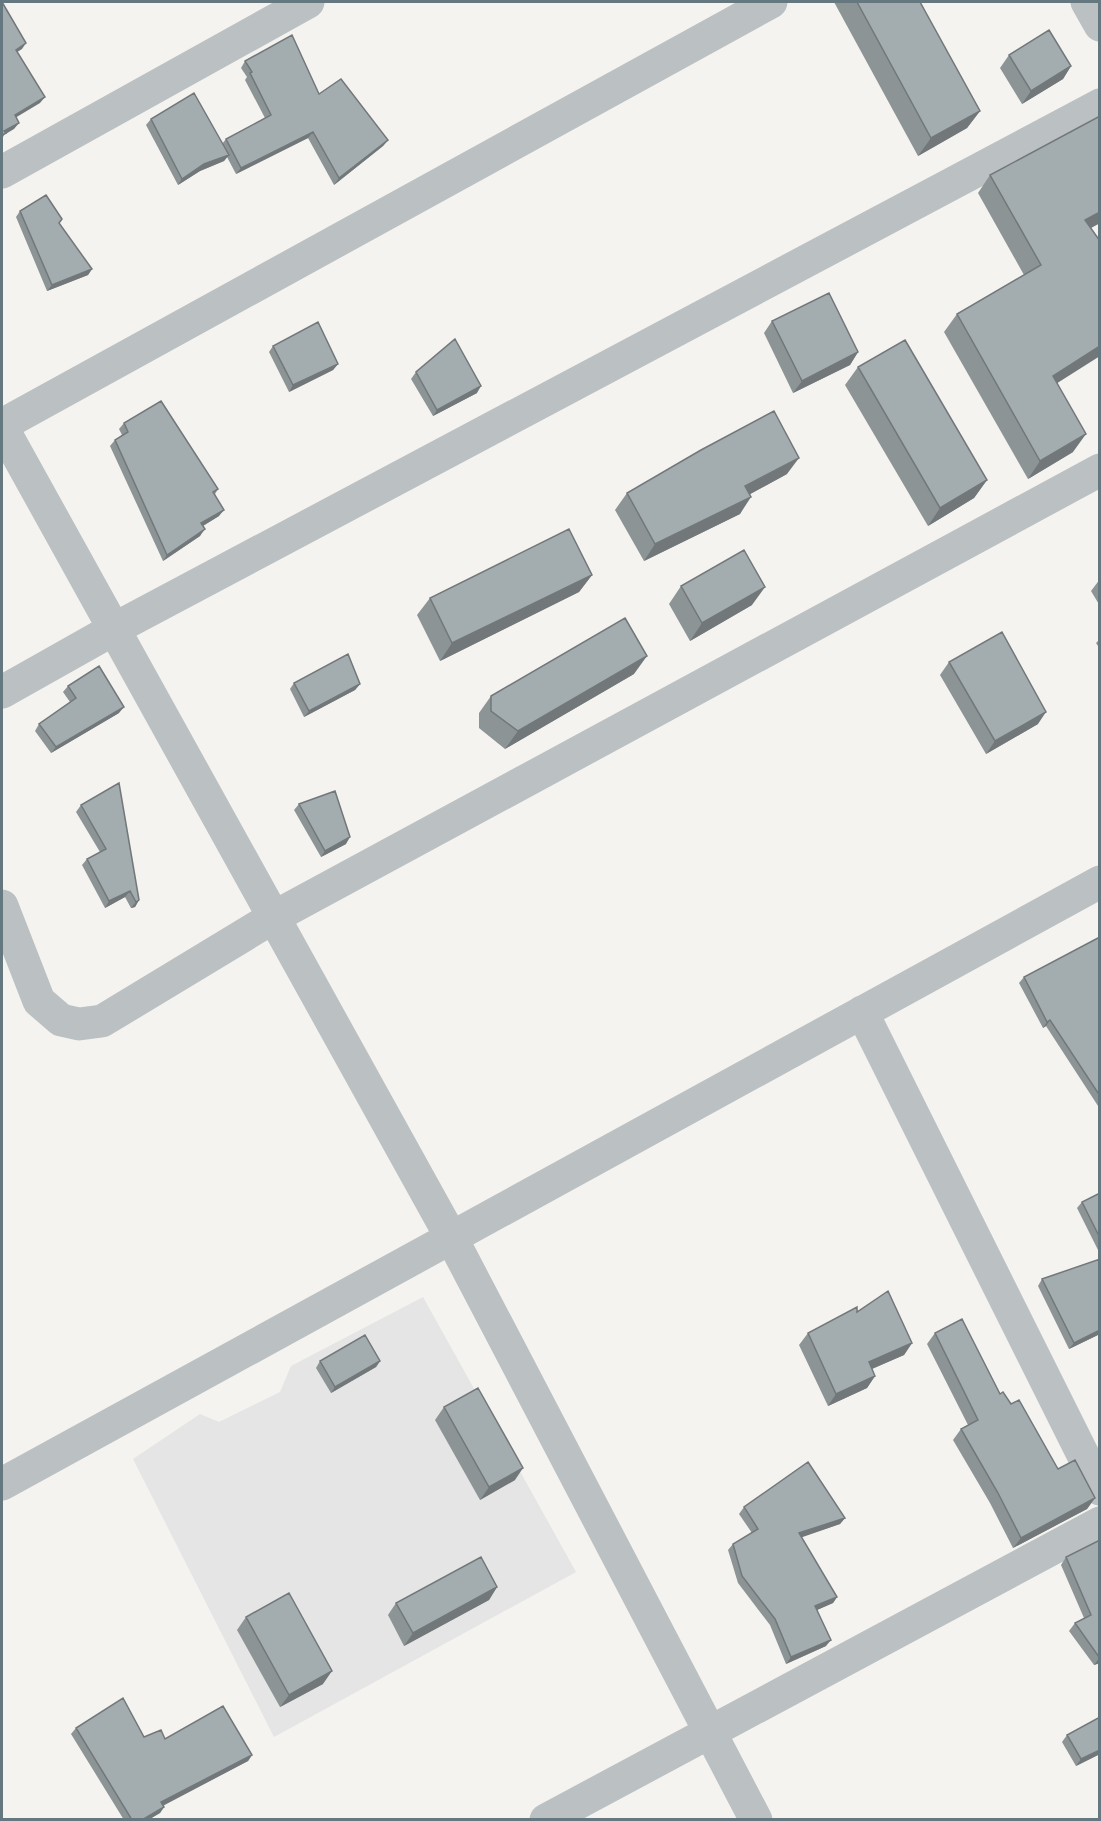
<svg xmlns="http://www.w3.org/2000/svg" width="1101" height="1821" font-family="Commissioner,sans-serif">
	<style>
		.built { fill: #e4e5e4 }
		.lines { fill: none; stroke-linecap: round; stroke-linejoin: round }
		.street { stroke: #bbc0c2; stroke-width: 33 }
		.wall { fill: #8c9496 }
		.shaded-wall { fill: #72787a }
		.building { fill: #a3acaf; stroke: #72787a; stroke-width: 1.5 }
	</style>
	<rect width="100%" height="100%" fill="#f4f3f0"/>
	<!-- built -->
	<path class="built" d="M 423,1297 L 576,1572 L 274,1737 L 133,1459 L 200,1414 L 219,1422 L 280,1392 L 291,1366 Z"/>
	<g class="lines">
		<!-- street -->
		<path class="street" d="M 1087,2 L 1100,25
			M 2,172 L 308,2
			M 2,425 L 771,2
			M 2,427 L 451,1237 L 756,1820
			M 2,692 L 114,629 L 1100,105
			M 2,906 L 39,1001 L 61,1020 L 79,1024 L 102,1021 L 274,917 L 1100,470
			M 862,1012 L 1100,1489
			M 2,1484 L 1100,882
			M 546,1820 L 1100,1523"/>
	</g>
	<!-- wall -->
	<path class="wall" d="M 834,2 L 920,2 L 980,111 L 967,128 L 918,156 Z
		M 1009,55 L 1071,66 L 1063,79 L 1022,104 L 1000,68 Z
		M 245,61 L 319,94 L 388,140 L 383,146 L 334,185 L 308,138 L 236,174 L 227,157 L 224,161 L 200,171 L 178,185 L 146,125 L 151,119 L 222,144 L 226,139 L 265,118 L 245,80 L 247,77 L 241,68 Z
		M 1100,116 L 1100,223 L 1090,228 L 1057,383 L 1073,452 L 1028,479 L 944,332 L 957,314 L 1024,275 L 978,193 L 990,175 Z
		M 20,211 L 92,269 L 88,275 L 47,291 L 16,217 Z
		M 772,321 L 858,352 L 850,365 L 793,393 L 764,333 Z
		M 273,346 L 338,364 L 333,370 L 289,392 L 269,352 Z
		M 858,367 L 987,480 L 974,498 L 928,526 L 845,385 Z
		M 416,372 L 477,393 L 433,416 L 411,379 Z
		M 124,423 L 218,489 L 215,494 L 219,516 L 203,526 L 200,536 L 163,561 L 110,446 L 115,440 L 122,435 L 119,429 Z
		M 787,474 L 750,494 L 740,514 L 644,561 L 615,510 L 627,493 Z
		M 592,575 L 579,592 L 440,661 L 417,615 L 430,598 Z
		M 1100,579 L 1100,606 L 1091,591 Z
		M 681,586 L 752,605 L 690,641 L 669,604 Z
		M 1100,639 L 1100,649 L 1096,643 Z
		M 949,662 L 1038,724 L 986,754 L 940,675 Z
		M 634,674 L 505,749 L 479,728 L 479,713 L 491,696 Z
		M 294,683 L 360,684 L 355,690 L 304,717 L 290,689 Z
		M 68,686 L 119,713 L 51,753 L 35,731 L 39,724 L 70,702 L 63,692 Z
		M 299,804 L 346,844 L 321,857 L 294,810 Z
		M 81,805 L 139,900 L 135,907 L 131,908 L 125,897 L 105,908 L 82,865 L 87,859 L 100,852 L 76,812 Z
		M 1100,940 L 1100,1109 L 1046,1026 L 1043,1028 L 1019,983 L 1024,977 Z
		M 1100,1193 L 1100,1254 L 1077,1208 L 1082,1202 Z
		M 1042,1279 L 1100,1334 L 1069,1349 L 1038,1286 Z
		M 857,1312 L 912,1343 L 904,1355 L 872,1369 L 875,1376 L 867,1388 L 828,1406 L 799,1345 L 808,1333 Z
		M 935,1333 L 1011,1404 L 1058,1469 L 1095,1498 L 1087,1509 L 1013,1548 L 990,1503 L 953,1440 L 961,1429 L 968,1425 L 927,1344 Z
		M 320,1361 L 380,1361 L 376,1367 L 331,1393 L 316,1368 Z
		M 444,1407 L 515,1480 L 480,1500 L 435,1420 Z
		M 744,1507 L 845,1518 L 840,1524 L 801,1537 L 837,1597 L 833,1603 L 817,1610 L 826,1646 L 786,1664 L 770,1625 L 738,1583 L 728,1550 L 733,1544 L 752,1533 L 739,1514 Z
		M 1100,1540 L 1100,1663 L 1094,1665 L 1069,1631 L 1075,1623 L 1084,1618 L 1061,1565 L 1066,1557 Z
		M 497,1587 L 489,1600 L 404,1646 L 388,1615 L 396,1603 Z
		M 246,1617 L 323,1684 L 280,1707 L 237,1630 Z
		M 1100,1717 L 1100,1754 L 1076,1766 L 1062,1742 L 1067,1735 Z
		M 76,1728 L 165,1739 L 252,1755 L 248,1761 L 163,1805 L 164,1807 L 160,1813 L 148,1820 L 124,1820 L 71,1734 Z"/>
	<!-- shaded-wall -->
	<path class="shaded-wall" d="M 26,43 L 22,49 L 11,56 L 16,50 Z
		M 1071,66 L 1063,79 L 1022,104 L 1031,91 Z
		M 45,97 L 40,103 L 10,121 L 15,115 Z
		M 980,111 L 967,128 L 918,156 L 931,138 Z
		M 19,123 L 14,129 L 4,135 L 2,139 L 2,135 L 4,131 Z
		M 313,132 L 308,138 L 236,174 L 241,168 Z
		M 388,140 L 383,146 L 334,185 L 339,178 Z
		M 229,155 L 224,161 L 200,171 L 178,185 L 182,179 L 204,164 Z
		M 1100,212 L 1100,223 L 1073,238 L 1085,220 Z
		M 92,269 L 88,275 L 47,291 L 52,285 Z
		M 1100,346 L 1100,356 L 1040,394 L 1053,376 Z
		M 858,352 L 850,365 L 793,393 L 802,381 Z
		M 338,364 L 333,370 L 289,392 L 293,385 Z
		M 481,386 L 477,393 L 433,416 L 437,410 Z
		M 1086,434 L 1073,452 L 1028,479 L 1040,461 Z
		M 799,458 L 787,474 L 734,503 L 745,486 Z
		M 987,480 L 974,498 L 928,526 L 940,508 Z
		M 751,497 L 740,514 L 644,561 L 655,544 Z
		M 224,510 L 219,516 L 196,530 L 201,523 Z
		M 205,529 L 200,536 L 163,561 L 167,555 Z
		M 592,575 L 579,592 L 440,661 L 452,643 Z
		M 765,587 L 752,605 L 690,641 L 702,623 Z
		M 647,656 L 634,674 L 505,749 L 518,731 Z
		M 360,684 L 355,690 L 304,717 L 309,711 Z
		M 124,707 L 119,713 L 51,753 L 56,747 Z
		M 1046,712 L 1038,724 L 986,754 L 995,741 Z
		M 350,837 L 346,844 L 321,857 L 325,851 Z
		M 130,891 L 125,897 L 105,908 L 109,901 Z
		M 139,900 L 135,907 L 131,908 L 136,902 Z
		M 1050,1020 L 1046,1026 L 1043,1028 L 1047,1022 Z
		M 1100,1330 L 1100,1334 L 1069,1349 L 1074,1343 Z
		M 912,1343 L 904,1355 L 860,1374 L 869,1362 Z
		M 380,1361 L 376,1367 L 331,1393 L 335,1387 Z
		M 875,1376 L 867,1388 L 828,1406 L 836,1394 Z
		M 523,1468 L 515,1480 L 480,1500 L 489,1487 Z
		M 1095,1498 L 1087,1509 L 1013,1548 L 1021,1538 Z
		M 845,1518 L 840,1524 L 794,1540 L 799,1533 Z
		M 497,1587 L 489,1600 L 404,1646 L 413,1633 Z
		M 837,1597 L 833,1603 L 810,1613 L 815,1606 Z
		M 831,1640 L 826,1646 L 786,1664 L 791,1657 Z
		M 1100,1657 L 1100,1663 L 1094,1665 Z
		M 332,1671 L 323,1684 L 280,1707 L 289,1695 Z
		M 1100,1750 L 1100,1754 L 1076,1766 L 1081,1759 Z
		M 252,1755 L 248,1761 L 157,1809 L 161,1802 Z
		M 164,1807 L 160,1813 L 148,1820 L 142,1820 Z"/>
	<!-- building -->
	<path class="building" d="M 2,2 L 26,43 L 16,50 L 45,97 L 15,115 L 19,123 L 4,131 L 6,133 L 2,135 Z
		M 857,2 L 920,2 L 980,111 L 931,138 Z
		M 1049,30 L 1071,66 L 1031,91 L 1009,55 Z
		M 292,35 L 319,94 L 341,79 L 388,140 L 339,178 L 313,132 L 241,168 L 226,139 L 271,115 L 250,73 L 252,72 L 245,61 Z
		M 194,93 L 229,155 L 204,164 L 182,179 L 151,119 Z
		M 1100,116 L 1100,212 L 1085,220 L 1100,241 L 1100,346 L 1053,376 L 1086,434 L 1040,461 L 957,314 L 1041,265 L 990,175 Z
		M 46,195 L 62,219 L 59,223 L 92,269 L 52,285 L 20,211 Z
		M 829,293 L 858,352 L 802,381 L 772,321 Z
		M 318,322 L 338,364 L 293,385 L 273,346 Z
		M 455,339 L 481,386 L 437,410 L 416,372 Z
		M 905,340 L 987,480 L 940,508 L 858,367 Z
		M 161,401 L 218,489 L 213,492 L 224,510 L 201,523 L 205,529 L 167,555 L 115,440 L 128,432 L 124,423 Z
		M 774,411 L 799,458 L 745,486 L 751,497 L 655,544 L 627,493 L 701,450 Z
		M 569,529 L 592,575 L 452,643 L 430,598 Z
		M 744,550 L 765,587 L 702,623 L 681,586 Z
		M 625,618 L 647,656 L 518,731 L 491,711 L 491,696 Z
		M 1002,632 L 1046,712 L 995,741 L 949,662 Z
		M 348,654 L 360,684 L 309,711 L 294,683 Z
		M 99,666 L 124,707 L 56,747 L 39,724 L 76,698 L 68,686 Z
		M 119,783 L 139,900 L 136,902 L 130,891 L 109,901 L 87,859 L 106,849 L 81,805 Z
		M 335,791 L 350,837 L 325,851 L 299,804 Z
		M 1098,938 L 1100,940 L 1100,1096 L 1050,1020 L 1047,1022 L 1024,977 Z
		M 1100,1193 L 1100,1238 L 1082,1202 Z
		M 1100,1259 L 1100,1330 L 1074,1343 L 1042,1279 Z
		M 888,1291 L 912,1343 L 869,1362 L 875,1376 L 836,1394 L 808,1333 L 857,1307 L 857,1312 Z
		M 962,1319 L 1000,1394 L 1003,1392 L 1011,1404 L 1019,1400 L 1058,1469 L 1075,1460 L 1095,1498 L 1021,1538 L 998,1493 L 961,1429 L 978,1420 L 935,1333 Z
		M 365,1335 L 380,1361 L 335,1387 L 320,1361 Z
		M 478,1388 L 523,1468 L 489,1487 L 444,1407 Z
		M 808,1462 L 845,1518 L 799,1533 L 837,1597 L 815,1606 L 831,1640 L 791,1657 L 775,1619 L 742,1576 L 733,1544 L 758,1529 L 744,1507 Z
		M 1100,1540 L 1100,1657 L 1099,1657 L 1075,1623 L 1091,1615 L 1066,1557 Z
		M 481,1557 L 497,1587 L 413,1633 L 396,1603 Z
		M 289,1593 L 332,1671 L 289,1695 L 246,1617 Z
		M 123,1698 L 144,1737 L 161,1730 L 165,1739 L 223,1706 L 252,1755 L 161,1802 L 164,1807 L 142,1820 L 132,1820 L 76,1728 Z
		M 1100,1717 L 1100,1750 L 1081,1759 L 1067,1735 Z"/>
	<!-- border -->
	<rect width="1101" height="1821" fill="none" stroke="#65787f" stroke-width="6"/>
</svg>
